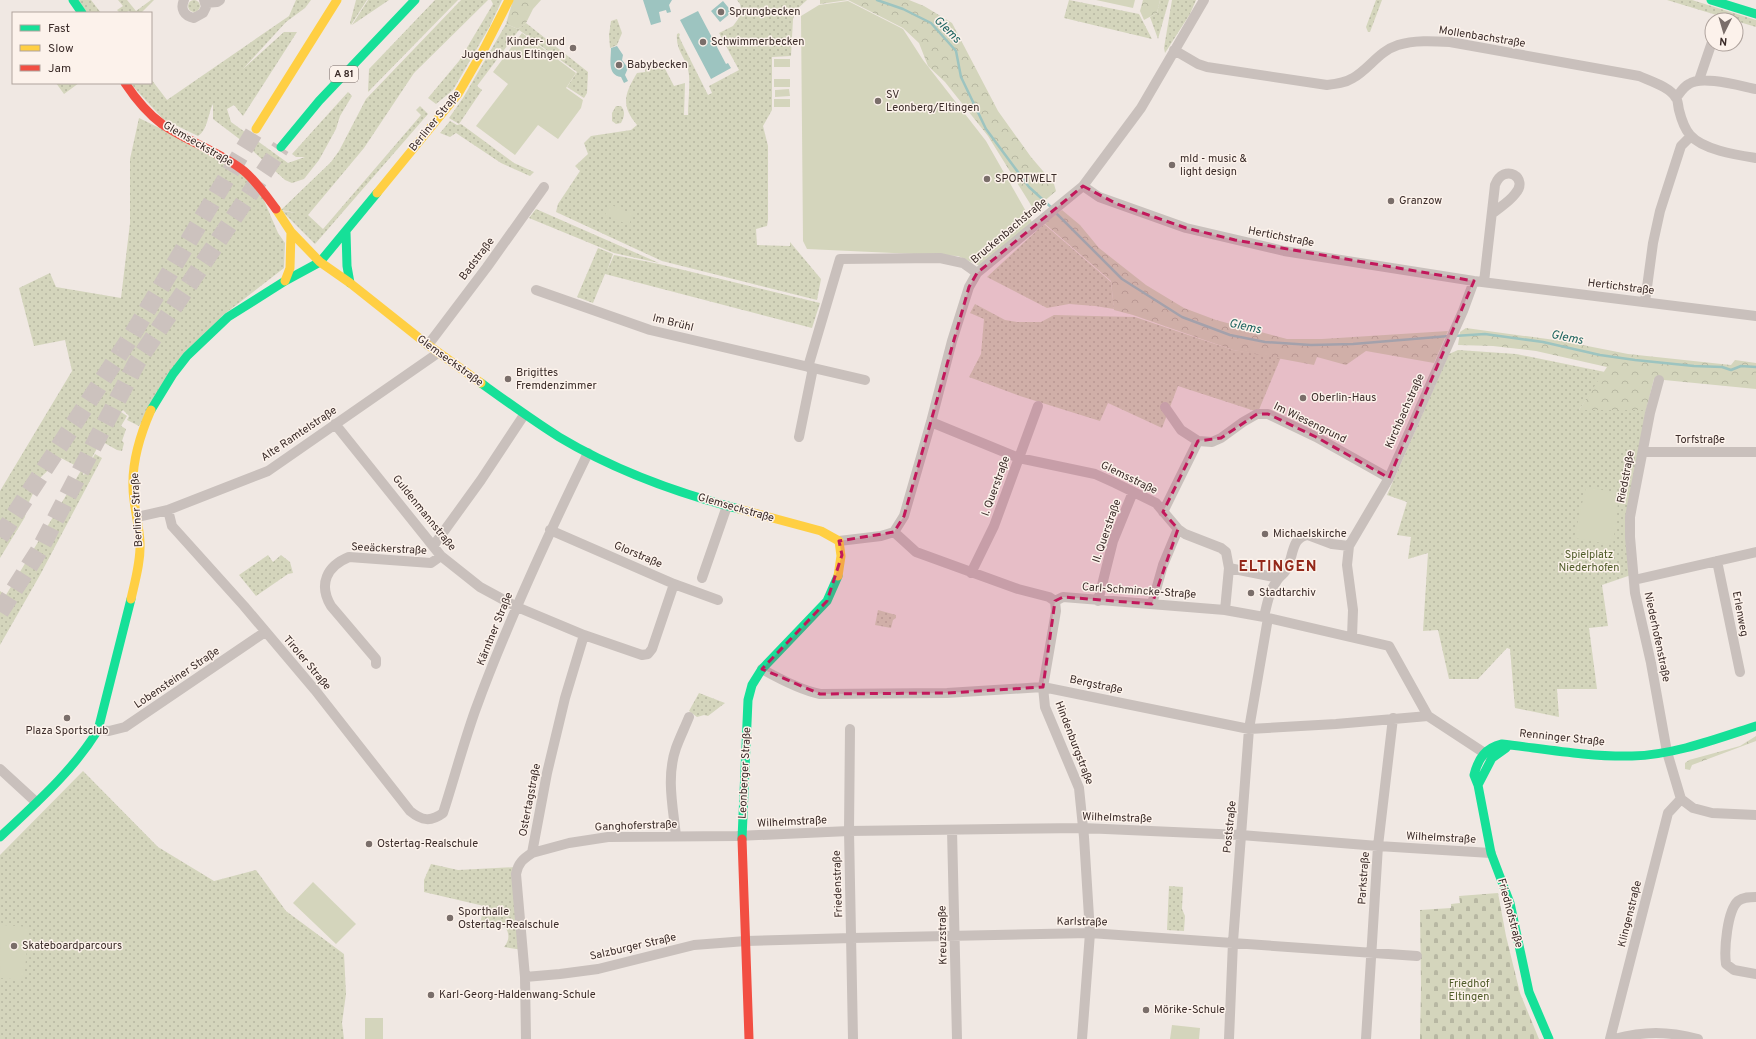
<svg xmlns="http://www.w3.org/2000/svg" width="1756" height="1039" font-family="Overpass,sans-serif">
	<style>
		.green { fill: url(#green-dots) }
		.forest { fill: url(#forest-crowns) }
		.cemetery { fill: url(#cemetery-stones) }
		.pitch { fill: #d4d5bc }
		.water { fill: #9dc4c0 }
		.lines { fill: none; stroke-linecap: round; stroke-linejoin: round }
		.stream { stroke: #9dc4c0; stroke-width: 2.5 }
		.highway-tunnel { stroke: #ccc2be; stroke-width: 18; stroke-dasharray: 18 9; stroke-linecap: butt }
		.street { stroke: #c9c0bc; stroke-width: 10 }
		.fast { stroke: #16e098; stroke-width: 9 }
		.slow { stroke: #ffcf43; stroke-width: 9 }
		.jam { stroke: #f24e42; stroke-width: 9 }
		.marked { fill: #c2185b; fill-opacity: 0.2; stroke: #c2185b; stroke-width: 3; stroke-dasharray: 8 5; stroke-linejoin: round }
		.poi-dot { fill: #7a6e6a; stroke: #fcf2eb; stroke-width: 1.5 }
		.labels { text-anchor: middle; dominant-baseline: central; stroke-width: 3; stroke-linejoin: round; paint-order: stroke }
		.shield { fill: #fcf2eb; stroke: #756763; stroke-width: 1 }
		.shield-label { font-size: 10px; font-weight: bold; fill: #3b2c29 }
		.poi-label { font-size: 11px; fill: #3b2c29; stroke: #fcf2eb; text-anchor: start }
		.street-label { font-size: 11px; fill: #3b2c29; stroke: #fcf2eb }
		.park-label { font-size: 11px; fill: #505c2a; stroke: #fcf2eb }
		.water-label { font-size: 12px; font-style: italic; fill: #1a625e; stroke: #fcf2eb }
		.district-label { font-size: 15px; font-weight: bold; letter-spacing: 1px; fill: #932719; stroke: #fcf2eb }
	</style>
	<defs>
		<pattern id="green-dots" width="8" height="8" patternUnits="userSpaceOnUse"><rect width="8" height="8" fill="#d4d5bc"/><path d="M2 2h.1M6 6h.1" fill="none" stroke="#b7b7a2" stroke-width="1.8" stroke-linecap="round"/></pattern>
		<pattern id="forest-crowns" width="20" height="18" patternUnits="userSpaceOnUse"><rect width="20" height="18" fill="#d4d5bc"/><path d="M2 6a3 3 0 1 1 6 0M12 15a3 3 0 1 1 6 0" fill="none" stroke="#b7b7a2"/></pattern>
		<pattern id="cemetery-stones" width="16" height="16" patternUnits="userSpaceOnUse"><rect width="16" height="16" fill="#d4d5bc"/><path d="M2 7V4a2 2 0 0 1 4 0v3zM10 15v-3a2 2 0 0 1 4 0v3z" fill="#b7b7a2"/></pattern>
	</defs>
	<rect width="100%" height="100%" fill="#f0e8e3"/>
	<!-- green -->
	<path class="green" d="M188 6a6 6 0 1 1 12 0a6 6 0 1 1-12 0Z
		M 78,0 L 91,0 L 101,13 L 87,13 Z
		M 118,0 L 127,0 L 136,11 L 151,0 L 154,0 L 141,13 L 131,13 L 129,11 L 125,13 L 120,13 L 117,10 L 123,6 Z
		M 296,0 L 311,0 L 305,8 L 286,22 L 243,69 L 284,32 L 297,32 L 243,116 L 234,105 L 227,109 L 231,122 L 288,163 L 305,157 L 296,157 L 292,154 L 348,92 L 352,96 L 340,116 L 336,129 L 319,160 L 304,179 L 292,183 L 285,180 L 242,141 L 213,119 L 213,104 C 208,113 208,130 198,136 L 163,119 L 130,83 L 151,83 L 151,79 L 167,100 L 289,16 Z
		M 356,0 L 367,0 L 351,25 L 350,23 Z
		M 368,0 L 389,0 L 352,25 Z
		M 435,0 L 458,0 L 368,92 L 369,69 Z
		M 461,0 L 488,0 L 414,73 L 364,148 L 308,215 L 323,229 L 421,115 L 416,110 L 420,106 L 428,114 L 315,244 L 282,211 L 297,213 L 281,210 L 331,162 L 339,151 L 366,99 Z
		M 491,0 L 502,0 L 490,26 L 453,90 L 436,104 L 428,98 L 459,61 L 493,4 Z
		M 737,0 L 807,0 L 796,10 L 793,19 L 791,56 L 772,57 L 772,110 L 763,126 L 768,146 L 768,220 L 767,226 L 756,229 L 757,245 L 790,246 L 790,242 L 821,279 L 817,300 L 662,261 L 556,212 L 558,204 L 580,171 L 575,166 L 588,154 L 584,143 L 591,136 L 631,130 L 637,125 C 620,105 625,93 637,73 L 645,72 L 646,64 L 648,62 L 654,63 L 661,69 L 664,67 L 674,86 L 685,83 L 684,115 L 688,115 C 688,102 690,88 689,75 C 688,59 675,51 677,34 L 679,33 L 680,35 L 679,36 L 681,41 L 708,95 L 712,93 L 709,86 L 739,70 L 719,33 L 733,26 L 744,11 L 741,8 L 740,4 Z
		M 1069,0 L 1139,14 L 1152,39 L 1064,18 Z
		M 1160,0 L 1169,0 L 1158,39 L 1150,17 L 1157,13 Z
		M 1172,0 L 1196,0 L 1190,14 L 1165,53 L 1164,48 Z
		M 1376,0 L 1382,0 L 1370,32 L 1368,32 L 1366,27 Z
		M 1667,0 L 1692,0 L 1756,20 L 1756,27 Z
		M 617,19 L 622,33 L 617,45 L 610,48 L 609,35 L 611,21 Z
		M 526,23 L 588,72 L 587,93 L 584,98 L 567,87 L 577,72 L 519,30 L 477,86 L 482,90 L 459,124 L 449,118 L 463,98 L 506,24 L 518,29 Z
		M 56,83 L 79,83 L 64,94 Z
		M 616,106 L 621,106 C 626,112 624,117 621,123 L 616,124 L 612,121 L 612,113 Z
		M 139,118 L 215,155 L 240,171 L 263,198 L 278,233 L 285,243 L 284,268 L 222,316 L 139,426 L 127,420 L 129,416 L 123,410 L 121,412 L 127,416 L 121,426 L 126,429 L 122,441 L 124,443 L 122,451 L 117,450 L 101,441 L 83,474 L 80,472 L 84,475 L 95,454 L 102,458 L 40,575 L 0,645 L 0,591 L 6,595 L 82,469 L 61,458 L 41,477 L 27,506 L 25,517 L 0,558 L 0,491 L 72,371 L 65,340 L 34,346 L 19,288 L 50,273 L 56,287 L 121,298 L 130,223 L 130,159 Z
		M 450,121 L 457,125 L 461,124 L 514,163 L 534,172 L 530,176 L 501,163 L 456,133 L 450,137 L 440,133 Z
		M 536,209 L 659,263 L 614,253 L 529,218 Z
		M 1044,224 L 1111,282 L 1114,309 L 1095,306 L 1069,304 L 1047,308 L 987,277 Z
		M 598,248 L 613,254 L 607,271 L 614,255 L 659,264 L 820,303 L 812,328 L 605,274 L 593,303 L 577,297 Z
		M 975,304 L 1005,320 L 1017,322 L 1041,322 L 1054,315 L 1135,317 L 1233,350 L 1281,357 L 1258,412 L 1178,386 L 1162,428 L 1108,403 L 1100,421 L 1020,396 L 969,377 L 981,354 L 984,319 L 970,313 Z
		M 1458,350 L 1516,354 L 1605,372 L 1579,410 L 1646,410 L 1639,450 L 1631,575 L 1602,585 L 1608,626 L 1589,628 L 1597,689 L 1557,689 L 1559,717 L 1515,708 L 1510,649 L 1507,648 L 1478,679 L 1449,679 L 1438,630 L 1423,631 L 1428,553 L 1408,559 L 1411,537 L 1397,535 L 1407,502 L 1387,495 L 1449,354 Z
		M 268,555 L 273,562 L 281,555 L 290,562 L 293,573 L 288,574 L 256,596 L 239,575 Z
		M 878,610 L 896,615 L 896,618 L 893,620 L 891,628 L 875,625 Z
		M 699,693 L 725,703 L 708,716 L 704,715 L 697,717 L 689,711 Z
		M 83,771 L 158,847 L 214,881 L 256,870 L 286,911 L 344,954 L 346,994 L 342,1023 L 344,1039 L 0,1039 L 0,855 Z
		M 431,864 L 458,870 L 517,867 L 523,950 L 504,947 C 514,936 506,921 491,923 L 482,930 L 479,928 L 484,906 L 424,892 L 424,880 Z
		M 1169,886 L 1183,887 L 1182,909 L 1185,916 L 1184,931 L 1167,930 Z"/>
	<!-- forest -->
	<path class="forest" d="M 513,0 L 541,0 L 533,9 L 526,23 L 518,29 L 506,24 Z
		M 820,0 L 909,0 L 924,6 L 952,23 L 998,111 L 1031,157 L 1054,184 L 1056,191 L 1034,210 L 988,136 L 945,82 L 928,66 L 919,43 L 903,28 L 848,0 L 820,4 Z
		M 1143,0 L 1160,0 L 1157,13 L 1144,20 L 1140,11 Z
		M 1062,210 L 1080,225 L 1099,248 L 1146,285 L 1184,308 L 1216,320 L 1287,339 L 1322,339 L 1448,331 L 1434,363 L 1366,351 L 1346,365 L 1317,357 L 1314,365 L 1233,350 L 1133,315 L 1114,310 L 1111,281 L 1044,223 Z
		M 1466,328 L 1562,341 L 1628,354 L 1731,365 L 1735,360 L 1756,363 L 1756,389 L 1654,379 L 1646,410 L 1579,410 L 1607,367 L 1536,351 L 1493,346 L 1458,345 L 1460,332 Z
		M 1756,736 L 1756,741 L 1692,765 L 1690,770 L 1685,769 L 1685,763 L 1689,760 L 1740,746 Z"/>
	<!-- cemetery -->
	<path class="cemetery" d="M 1498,893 L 1506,936 L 1520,993 L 1539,1039 L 1420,1039 L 1421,987 L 1420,910 L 1451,908 L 1451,904 L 1460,903 L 1459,896 Z"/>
	<!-- pitch -->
	<path class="pitch" d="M 1096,0 L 1135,0 L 1133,8 Z
		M 848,1 L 903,29 L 923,60 L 986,141 L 1032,222 L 980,266 L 958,256 L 807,249 L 803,241 L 801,16 L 819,5 Z
		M 522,33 L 576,73 L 566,88 L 583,100 L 581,108 L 558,139 L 538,125 L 515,155 L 476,126 L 508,84 L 493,72 Z
		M 774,59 L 790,59 L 790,67 L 774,67 Z
		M 774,79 L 790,79 L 790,87 L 774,87 Z
		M 789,89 L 790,96 L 775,97 L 775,90 Z
		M 774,99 L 790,99 L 790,107 L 774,107 Z
		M 609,204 L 633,214 L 629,225 L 605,215 Z
		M 1586,487 L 1619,493 L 1613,545 L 1574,538 Z
		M 313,882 L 356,924 L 336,944 L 293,903 Z
		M 0,921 L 3,925 L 29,927 L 24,980 L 0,978 L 1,937 L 0,937 Z
		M 365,1018 L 383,1018 L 383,1039 L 365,1039 Z
		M 1172,1025 L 1200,1028 L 1199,1039 L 1170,1039 Z"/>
	<!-- water -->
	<path class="water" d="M 643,0 L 672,0 L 669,5 L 671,12 L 667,13 L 666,10 L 659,12 L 661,22 L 651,25 Z
		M 723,1 L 732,12 L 720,22 L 711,11 Z
		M 698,11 L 726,64 L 728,63 L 731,68 L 711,79 L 680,20 Z
		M 617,46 L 623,55 L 622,60 L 628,68 L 625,75 L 628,81 L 624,83 L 621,77 C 607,75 611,60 611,48 Z"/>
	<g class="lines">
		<!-- stream -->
		<path class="stream" d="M 877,0 L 903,9 L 931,23 L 956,51 L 961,77 L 986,129 L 1029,187 L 1052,208
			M 1055,212 L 1122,279 L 1182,317 L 1230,335 L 1265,342 L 1311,345 L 1353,344 L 1449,336
			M 1454,336 L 1485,334 L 1543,342 L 1600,355 L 1635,360 L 1694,366 L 1722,367 L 1731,370 L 1741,366 L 1756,367"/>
		<!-- highway-tunnel -->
		<path class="highway-tunnel" d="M 0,537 L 132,335 L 256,129
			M 0,612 L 40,549 L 137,362 L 281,147"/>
		<!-- street -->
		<path class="street" d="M 184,0 C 180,9 184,16 194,18 L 203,13 L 206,7 L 204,0
			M 205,3 L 217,2 L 220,0
			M 1174,50 L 1198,64 L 1207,67 L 1327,85 C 1336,84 1345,83 1353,78 C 1369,69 1379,51 1398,45 C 1414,40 1433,41 1450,42 L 1639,76 C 1650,81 1670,87 1676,98 C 1678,100 1678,106 1679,110 C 1681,118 1684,128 1690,135 C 1703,150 1737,155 1756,158
			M 1699,80 L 1712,42
			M 1676,98 C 1680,93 1683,87 1689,84 C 1702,75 1740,86 1756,89
			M 1083,186 L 1099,197 L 1186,228 L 1284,251 L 1474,281 L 1756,316
			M 1484,282 L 1495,185 C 1504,162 1530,178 1515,194 C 1509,202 1500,207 1493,213
			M 536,290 L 650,330 L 865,380
			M 1645,302 L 1653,243 L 1660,211 L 1681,146 L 1691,136
			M 428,345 L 487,267 L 544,187
			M 808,367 L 840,259 L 940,258 L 963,263 L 977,273
			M 1659,380 L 1650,413 L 1633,501 L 1630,517 L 1630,537 L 1635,593 L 1651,663 L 1667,752 L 1681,799 L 1693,808 L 1712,813 L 1756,815
			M 1165,407 L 1181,430 L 1198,441 L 1212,442 L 1221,438 L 1243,422 L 1257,414 L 1268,414 L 1316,437 L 1389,478
			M 931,422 L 1019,458 L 1095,474 L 1115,483 L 1156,503 L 1178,529 L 1185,534 L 1221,548 L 1226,552 L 1229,568 L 1225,610
			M 335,424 L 441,556 L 480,587 L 517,607 L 584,635 L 642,655 L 648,654 L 652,649 L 674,584
			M 799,437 L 813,368
			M 1643,452 L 1756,452
			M 168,510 L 172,526 L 244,606 L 315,690 L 410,811 C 422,821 431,822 443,813 C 454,779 463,745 475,711 C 507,623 547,537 588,453
			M 1163,512 L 1198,441
			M 137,517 L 168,510 L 268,471 L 438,353
			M 550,530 L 674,584 L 718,600
			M 894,532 L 916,552 L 1018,589 L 1049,597 L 1055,601
			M 839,541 L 881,536 L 894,532 L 904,516 L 931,422 L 952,341 L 969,287 L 977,273 L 1083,186 L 1141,108 L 1204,0
			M 434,545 L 481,480 L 524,415
			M 1717,561 L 1740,672
			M 1229,568 L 1279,578
			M 971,573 L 994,526 L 1038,406
			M 702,578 L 727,506
			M 1634,580 L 1756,552
			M 1055,601 L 1063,597 L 1225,610 L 1264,617 L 1389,646 L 1428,716 L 1489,756
			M 1055,601 L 1056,611 L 1043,687 L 1045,707 L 1079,788 L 1084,837 L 1090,933 L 1082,1039
			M 1098,601 L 1113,541 L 1133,492
			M 1152,604 L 1163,565 L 1178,529
			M 1264,617 C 1267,604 1269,591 1278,579 C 1280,576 1284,574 1286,570 C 1294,559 1290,537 1308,535 L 1332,544 L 1349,546
			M 1352,637 L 1353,610 L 1347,565 L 1349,546 L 1389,478 L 1463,311 L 1474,281
			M 376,664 L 376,659 L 331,606 C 318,584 327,566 349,557 L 431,563 L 441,556
			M 762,669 C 778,678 801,690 820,694 L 947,693 L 1043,687 L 1249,729 L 1336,724 L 1428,716
			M 850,729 L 849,831 L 853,1039
			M 98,730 L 109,731 L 125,727 L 265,632
			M 0,769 L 36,802
			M 952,830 L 957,1039
			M 676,836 C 673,807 666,777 676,748 C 680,737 685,727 689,717
			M 532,853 L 569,843 L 608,837 L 737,836 L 849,831 L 1083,828 L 1241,835 L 1378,846 L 1491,853
			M 1756,897 C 1750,897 1743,897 1738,901 C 1727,911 1724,950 1726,964 L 1734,970 L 1756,974
			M 525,977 L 560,974 L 598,969 L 694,945 L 746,941 L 852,938 L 1090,933 L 1417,956
			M 526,1039 L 525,977 L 516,874 C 518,863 523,859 532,853 L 547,773 L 565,698 L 584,635
			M 1229,1039 L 1233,942 L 1249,729 L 1268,618
			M 1366,1039 L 1378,846 L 1393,718
			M 1610,1039 L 1668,813 L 1681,799
			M 1614,1039 C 1645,1031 1667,1031 1698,1039"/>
		<!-- fast -->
		<path class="fast" d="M 73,0 L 82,13
			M 1711,0 L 1756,14
			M 281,147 L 319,101 L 415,0
			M 346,232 L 347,266 L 350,283
			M 481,383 C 506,401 532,420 559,437 C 614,470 677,493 739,509
			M 151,410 L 173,374 L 187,356 L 228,317 L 285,281 L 320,262 L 377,193
			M 1478,785 L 1492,758 L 1506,748
			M 0,837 C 36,803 72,772 98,730 L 131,599
			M 742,839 L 748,700 L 752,685 L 762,669 L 827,601 L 838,576
			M 1549,1039 L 1529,992 L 1510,903 L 1491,853 L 1478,785 L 1474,775 C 1478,759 1485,748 1502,744 C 1545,749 1589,757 1632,756 C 1674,755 1716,739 1756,726"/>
		<!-- slow -->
		<path class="slow" d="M 256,129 L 337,0
			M 377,193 L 458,94 L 484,49 L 509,0
			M 276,209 L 291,232 L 320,262 L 350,283 L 428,345 L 481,383
			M 285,281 L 290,268 L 291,232
			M 739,509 L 821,531 L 839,541 L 841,556 L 838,576
			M 131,599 C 135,581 141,561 140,542 C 139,523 133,505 133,487 C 132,460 140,435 151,410"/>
		<!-- jam -->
		<path class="jam" d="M 125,83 C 135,98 147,113 162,124 C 188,142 219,151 244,171 C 256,181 267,197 276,209
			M 742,839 L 749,1039"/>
	</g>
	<!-- marked area -->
	<path class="marked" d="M 1083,186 L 1117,204 L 1186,228 L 1235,240 L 1474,281 L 1389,478 L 1316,437 L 1268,414 L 1257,414 L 1221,438 L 1198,441 L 1163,512 L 1178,529 L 1152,604 L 1063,597 L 1055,601 L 1043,687 L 947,693 L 820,694 L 762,669 L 827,601 L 842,555 L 839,541 L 894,532 L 904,516 L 969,287 L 977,273 Z"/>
	<!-- markers -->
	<g class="poi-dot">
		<circle cx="721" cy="12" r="4"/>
		<circle cx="703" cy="42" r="4"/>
		<circle cx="573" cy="48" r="4"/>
		<circle cx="619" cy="65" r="4"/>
		<circle cx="878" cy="101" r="4"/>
		<circle cx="1172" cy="165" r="4"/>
		<circle cx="987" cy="179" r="4"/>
		<circle cx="1391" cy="201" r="4"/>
		<circle cx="508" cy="379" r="4"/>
		<circle cx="1303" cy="398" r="4"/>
		<circle cx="1265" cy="534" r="4"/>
		<circle cx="1251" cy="593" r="4"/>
		<circle cx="67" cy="718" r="4"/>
		<circle cx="369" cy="844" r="4"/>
		<circle cx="450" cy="918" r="4"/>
		<circle cx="14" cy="946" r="4"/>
		<circle cx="431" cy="995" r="4"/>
		<circle cx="1146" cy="1010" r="4"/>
	</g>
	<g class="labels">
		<!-- shield labels -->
		<rect class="shield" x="330" y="66" width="28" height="16" rx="3"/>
		<g class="shield-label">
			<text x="344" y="74">A 81</text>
		</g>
		<!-- poi labels -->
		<g class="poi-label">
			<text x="729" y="12">Sprungbecken</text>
			<text x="565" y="42" text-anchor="end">Kinder- und<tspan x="565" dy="13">Jugendhaus Eltingen</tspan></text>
			<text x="711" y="42">Schwimmerbecken</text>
			<text x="627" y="65">Babybecken</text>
			<text x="886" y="95">SV<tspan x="886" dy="13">Leonberg/Eltingen</tspan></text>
			<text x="1180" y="159">mld - music &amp;<tspan x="1180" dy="13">light design</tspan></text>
			<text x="995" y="179">SPORTWELT</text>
			<text x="1399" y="201">Granzow</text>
			<text x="516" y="373">Brigittes<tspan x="516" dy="13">Fremdenzimmer</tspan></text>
			<text x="1311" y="398">Oberlin-Haus</text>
			<text x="1273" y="534">Michaelskirche</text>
			<text x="1259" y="593">Stadtarchiv</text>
			<text x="67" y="731" text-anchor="middle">Plaza Sportsclub</text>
			<text x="377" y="844">Ostertag-Realschule</text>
			<text x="458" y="912">Sporthalle<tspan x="458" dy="13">Ostertag-Realschule</tspan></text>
			<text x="22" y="946">Skateboardparcours</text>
			<text x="439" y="995">Karl-Georg-Haldenwang-Schule</text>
			<text x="1154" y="1010">Mörike-Schule</text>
		</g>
		<!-- street labels -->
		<g class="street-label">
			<text transform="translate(1482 37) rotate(9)">Mollenbachstraße</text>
			<text transform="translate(435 121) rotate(-51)">Berliner Straße</text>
			<text transform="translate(198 144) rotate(30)">Glemseckstraße</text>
			<text transform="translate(1009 231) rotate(-40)">Bruckenbachstraße</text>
			<text transform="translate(1281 237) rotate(11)">Hertichstraße</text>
			<text transform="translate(477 259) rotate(-53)">Badstraße</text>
			<text transform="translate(1621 287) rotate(7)">Hertichstraße</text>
			<text transform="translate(673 323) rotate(14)">Im Brühl</text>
			<text transform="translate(450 361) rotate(36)">Glemseckstraße</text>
			<text transform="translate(1405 411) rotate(-66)">Kirchbachstraße</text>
			<text transform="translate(1310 423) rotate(26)">Im Wiesengrund</text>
			<text transform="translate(299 434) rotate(-34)">Alte Ramtelstraße</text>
			<text x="1700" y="440">Torfstraße</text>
			<text transform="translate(1626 477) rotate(-79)">Riedstraße</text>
			<text transform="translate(1129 478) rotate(26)">Glemsstraße</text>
			<text transform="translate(996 486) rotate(-70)">I. Querstraße</text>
			<text transform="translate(736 508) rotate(16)">Glemseckstraße</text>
			<text transform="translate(137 510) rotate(-93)">Berliner Straße</text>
			<text transform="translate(424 513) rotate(51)">Guldenmannstraße</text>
			<text transform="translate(1107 531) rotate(-71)">II. Querstraße</text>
			<text transform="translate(389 549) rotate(3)">Seeäckerstraße</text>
			<text transform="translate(638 555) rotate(23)">Glorstraße</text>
			<text transform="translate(1139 591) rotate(4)">Carl-Schmincke-Straße</text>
			<text transform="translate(1740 614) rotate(79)">Erlenweg</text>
			<text transform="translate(495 629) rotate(-68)">Kärntner Straße</text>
			<text transform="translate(1657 637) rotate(78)">Niederhofenstraße</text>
			<text transform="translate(307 663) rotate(50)">Tiroler Straße</text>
			<text transform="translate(177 678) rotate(-34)">Lobensteiner Straße</text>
			<text transform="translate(1096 685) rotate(12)">Bergstraße</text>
			<text transform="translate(1562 738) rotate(6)">Renninger Straße</text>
			<text transform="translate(1074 743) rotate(69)">Hindenburgstraße</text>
			<text transform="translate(745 773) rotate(-87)">Leonberger Straße</text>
			<text transform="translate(530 800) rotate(-79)">Ostertagstraße</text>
			<text transform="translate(1117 818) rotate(2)">Wilhelmstraße</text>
			<text transform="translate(792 822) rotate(-3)">Wilhelmstraße</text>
			<text transform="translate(636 826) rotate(-2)">Ganghoferstraße</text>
			<text transform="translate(1230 827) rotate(-84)">Poststraße</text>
			<text transform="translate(1441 838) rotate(3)">Wilhelmstraße</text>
			<text transform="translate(1364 878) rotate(-86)">Parkstraße</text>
			<text transform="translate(838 884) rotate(-92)">Friedenstraße</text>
			<text transform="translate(1510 913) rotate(75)">Friedhofstraße</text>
			<text transform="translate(1630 914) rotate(-76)">Klingenstraße</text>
			<text transform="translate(1082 922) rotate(1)">Karlstraße</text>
			<text transform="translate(943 935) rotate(-91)">Kreuzstraße</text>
			<text transform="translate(633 947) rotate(-13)">Salzburger Straße</text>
		</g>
		<!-- park labels -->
		<g class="park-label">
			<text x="1589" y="555">Spielplatz<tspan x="1589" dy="13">Niederhofen</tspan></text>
			<text x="1469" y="984">Friedhof<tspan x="1469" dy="13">Eltingen</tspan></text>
		</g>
		<!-- water labels -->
		<g class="water-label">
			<text transform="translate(947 30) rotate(45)">Glems</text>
			<text transform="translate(1245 327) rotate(12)">Glems</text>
			<text transform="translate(1567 338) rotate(11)">Glems</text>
		</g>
		<!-- district labels -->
		<g class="district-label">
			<text x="1278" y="567">ELTINGEN</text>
		</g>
	</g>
	<!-- legend -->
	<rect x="12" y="12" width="140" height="72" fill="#fcf2eb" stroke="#afa39d"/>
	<rect x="20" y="25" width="20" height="6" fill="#16e098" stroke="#afa39d"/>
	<text x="48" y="32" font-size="12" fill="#3b2c29">Fast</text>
	<rect x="20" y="45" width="20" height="6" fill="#ffcf43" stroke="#afa39d"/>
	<text x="48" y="52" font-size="12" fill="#3b2c29">Slow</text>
	<rect x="20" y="65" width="20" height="6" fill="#f24e42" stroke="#afa39d"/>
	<text x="48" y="72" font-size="12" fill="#3b2c29">Jam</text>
	<!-- north arrow -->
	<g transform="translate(1724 32) rotate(185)"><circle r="19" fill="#fcf2eb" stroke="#afa39d"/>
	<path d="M0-3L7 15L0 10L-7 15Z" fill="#7a6e6a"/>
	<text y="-6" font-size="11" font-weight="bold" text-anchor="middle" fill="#3b2c29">N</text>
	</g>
</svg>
